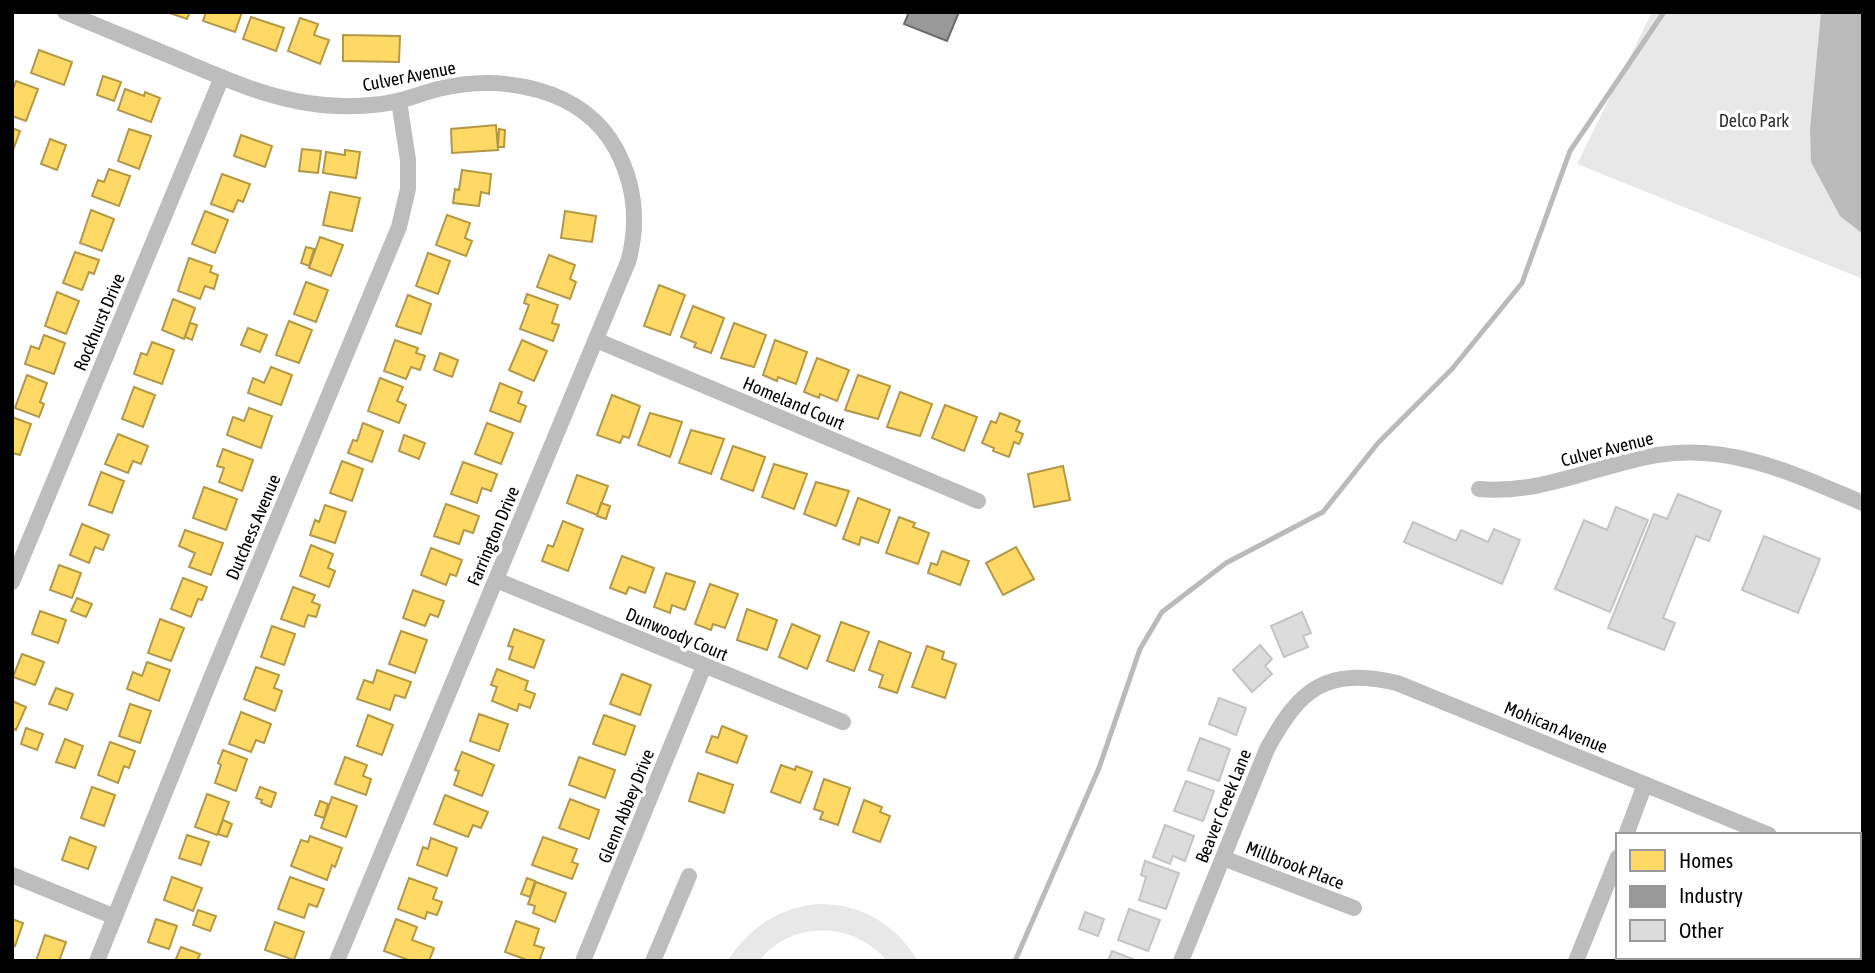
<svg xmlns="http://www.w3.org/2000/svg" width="1875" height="973" font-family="'Asap Condensed',sans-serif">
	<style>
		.green { fill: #e8e8e8 }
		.water { fill: #bababa }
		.homes { fill: #ffd966; stroke: #b29847; stroke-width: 2 }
		.industry { fill: #999; stroke: #6b6b6b; stroke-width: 2 }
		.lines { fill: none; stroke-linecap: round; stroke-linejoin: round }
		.stream { stroke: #bababa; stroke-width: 5 }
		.building { fill: #dcdcdc; stroke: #c4c4c4; stroke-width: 2 }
		.minor { stroke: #bdbdbd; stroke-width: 16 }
		.labels { text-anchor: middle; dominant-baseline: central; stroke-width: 7; stroke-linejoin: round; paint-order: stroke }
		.street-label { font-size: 18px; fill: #000; stroke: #fff }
		.park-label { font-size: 18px; fill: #2d2d2d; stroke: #fff }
	</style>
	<rect width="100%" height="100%" fill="#fff"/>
	<!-- green -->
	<path class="green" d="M 1652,12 L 1863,12 L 1863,279 L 1577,164 Z
		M 816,904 C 860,903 895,923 918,961 L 887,961 C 854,921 791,920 759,961 L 727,961 C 750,928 776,909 816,904 Z"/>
	<!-- water -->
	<path class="water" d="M 1821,12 L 1863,12 L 1863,234 L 1840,216 L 1811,162 L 1810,130 Z"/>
	<!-- homes -->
	<path class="homes" d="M 167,12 L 190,12 L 187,19 Z
		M 206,12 L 242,12 L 235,32 L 203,21 Z
		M 251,17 L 284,28 L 276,51 L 243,39 Z
		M 300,18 L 318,24 L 314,35 L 329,40 L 320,64 L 288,51 Z
		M 343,35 L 400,36 L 399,62 L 343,61 Z
		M 39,50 L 72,62 L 64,85 L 31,73 Z
		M 103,76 L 121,82 L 114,101 L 97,95 Z
		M 16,81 L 38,89 L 26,121 L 12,116 L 12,92 Z
		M 125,89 L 144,96 L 145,92 L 160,98 L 151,122 L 118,110 Z
		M 496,125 L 498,150 L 452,153 L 451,129 Z
		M 12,128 L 20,131 L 12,153 Z
		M 129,129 L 151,136 L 139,169 L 118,161 Z
		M 499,129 L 505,130 L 504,147 L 498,147 Z
		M 241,135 L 272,146 L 265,167 L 234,156 Z
		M 50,139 L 66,145 L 57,170 L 41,164 Z
		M 302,149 L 321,151 L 318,173 L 299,171 Z
		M 345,150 L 360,152 L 356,178 L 323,173 L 326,152 L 345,155 Z
		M 109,169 L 130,176 L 119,206 L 92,196 L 98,180 L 104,182 Z
		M 462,170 L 491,174 L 489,194 L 481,192 L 479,206 L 453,203 L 455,189 L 459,190 Z
		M 222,174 L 250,184 L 243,202 L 238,200 L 233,212 L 211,204 Z
		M 330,192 L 360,198 L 352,231 L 323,225 Z
		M 91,210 L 114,219 L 102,251 L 80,243 Z
		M 205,211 L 228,220 L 215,253 L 192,244 Z
		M 565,211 L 596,216 L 592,242 L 561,238 Z
		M 447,215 L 470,223 L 465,238 L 472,241 L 466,256 L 436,245 Z
		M 320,237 L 343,245 L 331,276 L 309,268 Z
		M 306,247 L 314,249 L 309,266 L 301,263 Z
		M 75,252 L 99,260 L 94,274 L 89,272 L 82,290 L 63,283 Z
		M 428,253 L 450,261 L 438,294 L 416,286 Z
		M 549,255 L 575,265 L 570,279 L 576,282 L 570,299 L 537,287 Z
		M 189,258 L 212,266 L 210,272 L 218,275 L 214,289 L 205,286 L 200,299 L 178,291 Z
		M 306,282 L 328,290 L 316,322 L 294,314 Z
		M 659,285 L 685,295 L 670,335 L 644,326 Z
		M 57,292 L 79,301 L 66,334 L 45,326 Z
		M 527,294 L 558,305 L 552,323 L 559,325 L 553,341 L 520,329 L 529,305 L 524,303 Z
		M 408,295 L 431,304 L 421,334 L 396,326 Z
		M 173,299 L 195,308 L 184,339 L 162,330 Z
		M 693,306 L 724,318 L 711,353 L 694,347 L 696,343 L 681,337 Z
		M 289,321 L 312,330 L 299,363 L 276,355 Z
		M 190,323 L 197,325 L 192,340 L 185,337 Z
		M 734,323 L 766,335 L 754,367 L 721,358 Z
		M 248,328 L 267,335 L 260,352 L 241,345 Z
		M 44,335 L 65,343 L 54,374 L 25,364 L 31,346 L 39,349 Z
		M 395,340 L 418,348 L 416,353 L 425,356 L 420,370 L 411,367 L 406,379 L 384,371 Z
		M 522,340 L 547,351 L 534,381 L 509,370 Z
		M 775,340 L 807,352 L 796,384 L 778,377 L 777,381 L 763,375 Z
		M 152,342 L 174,350 L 162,384 L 134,374 L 141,353 L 147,355 Z
		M 440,353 L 458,360 L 452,377 L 434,370 Z
		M 817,358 L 849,370 L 837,401 L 820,394 L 819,398 L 804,392 Z
		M 271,367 L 292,375 L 281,405 L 248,393 L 253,378 L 264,383 Z
		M 27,375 L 47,383 L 40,402 L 44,404 L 39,417 L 15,408 Z
		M 858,375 L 890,386 L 878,419 L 845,410 Z
		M 380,378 L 403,387 L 397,401 L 406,405 L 399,423 L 368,411 Z
		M 500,383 L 522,392 L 518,403 L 526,406 L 520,422 L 490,411 Z
		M 134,387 L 155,395 L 143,427 L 122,419 Z
		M 900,392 L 932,404 L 920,436 L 887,427 Z
		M 612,395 L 640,406 L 629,438 L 623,436 L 620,443 L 597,435 Z
		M 945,405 L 977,417 L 964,451 L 932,438 Z
		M 249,408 L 272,416 L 261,448 L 227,435 L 233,417 L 244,421 Z
		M 650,413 L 682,422 L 670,457 L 638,445 Z
		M 1000,413 L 1020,421 L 1016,431 L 1023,434 L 1019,444 L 1014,442 L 1009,457 L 993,451 L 994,448 L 982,443 L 991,421 L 996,423 Z
		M 12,417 L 31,424 L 20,455 L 12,453 Z
		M 363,423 L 383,431 L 372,462 L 348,453 L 353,440 L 357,441 Z
		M 487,423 L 513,433 L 501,464 L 475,454 Z
		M 691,430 L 724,439 L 711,474 L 679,463 Z
		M 118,434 L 148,446 L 141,464 L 133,461 L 128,473 L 105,464 Z
		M 404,435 L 425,443 L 419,459 L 399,451 Z
		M 733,446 L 765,457 L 753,491 L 721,479 Z
		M 223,449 L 253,460 L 242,491 L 219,482 L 224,468 L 217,466 Z
		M 342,461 L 363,469 L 352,501 L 330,493 Z
		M 463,462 L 497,474 L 491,491 L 482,488 L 477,503 L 451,494 Z
		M 774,464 L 807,474 L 794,509 L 762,497 Z
		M 1063,466 L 1070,500 L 1034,507 L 1028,474 Z
		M 101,472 L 124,481 L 112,513 L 89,505 Z
		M 577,475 L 608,486 L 597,515 L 567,503 Z
		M 816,482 L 849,491 L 836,526 L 804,514 Z
		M 204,487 L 237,499 L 226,530 L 193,518 Z
		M 858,498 L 890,510 L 878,543 L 861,537 L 859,545 L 843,539 Z
		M 601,503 L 610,506 L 606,519 L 597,516 Z
		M 446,504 L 479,516 L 473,533 L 464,530 L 459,544 L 434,536 Z
		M 325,505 L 346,512 L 335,543 L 310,535 L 315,520 L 319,522 Z
		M 899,517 L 915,523 L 913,527 L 929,533 L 918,564 L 886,553 Z
		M 563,521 L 583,529 L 568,571 L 542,561 L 548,545 L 553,547 Z
		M 82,524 L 109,535 L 103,550 L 95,547 L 89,563 L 70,555 Z
		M 185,530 L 223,543 L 211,575 L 189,567 L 195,553 L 179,546 Z
		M 311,545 L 333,554 L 328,568 L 335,571 L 329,587 L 300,576 Z
		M 1016,547 L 1034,579 L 1003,595 L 986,563 Z
		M 431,548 L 462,560 L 456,576 L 450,574 L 446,585 L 421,575 Z
		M 942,551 L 969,561 L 960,585 L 928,573 L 931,563 L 937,565 Z
		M 622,556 L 654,568 L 645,593 L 629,587 L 626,594 L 610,588 Z
		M 59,565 L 81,573 L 72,598 L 50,590 Z
		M 666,573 L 695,582 L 685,610 L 672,605 L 670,613 L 654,607 Z
		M 183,578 L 207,587 L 202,600 L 198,599 L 191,617 L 171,609 Z
		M 710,584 L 738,594 L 725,628 L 713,624 L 711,630 L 695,624 Z
		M 293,587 L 315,595 L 312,602 L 320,605 L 316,617 L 308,615 L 304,627 L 281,619 Z
		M 413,590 L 444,601 L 438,617 L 430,614 L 425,626 L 403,618 Z
		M 77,598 L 92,604 L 86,617 L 71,611 Z
		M 747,609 L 777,620 L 767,650 L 737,640 Z
		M 40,611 L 66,620 L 58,643 L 32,634 Z
		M 160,619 L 184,628 L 171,661 L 148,653 Z
		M 841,622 L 869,632 L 854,671 L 827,661 Z
		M 792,624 L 820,636 L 807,669 L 779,657 Z
		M 272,626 L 295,634 L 284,665 L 261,657 Z
		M 514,629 L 544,640 L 534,668 L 509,659 L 513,647 L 508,646 Z
		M 401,631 L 427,640 L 415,673 L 389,664 Z
		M 879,641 L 911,653 L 897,693 L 879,687 L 883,675 L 869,670 Z
		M 927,646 L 944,652 L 942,659 L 956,664 L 945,698 L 912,687 Z
		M 22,654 L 44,662 L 35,685 L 13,677 Z
		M 147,662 L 170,670 L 159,701 L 127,689 L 133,672 L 142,676 Z
		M 256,667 L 279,675 L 274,688 L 282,691 L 275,711 L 244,699 Z
		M 497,669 L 528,681 L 525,690 L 535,694 L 530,708 L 519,704 L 517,711 L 492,701 L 497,687 L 491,685 Z
		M 377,670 L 411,682 L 405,698 L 395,695 L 390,710 L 357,699 L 364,680 L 373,683 Z
		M 622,674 L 651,685 L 640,715 L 610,704 Z
		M 56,688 L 73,694 L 67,710 L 49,704 Z
		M 12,701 L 26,707 L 16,730 L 12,728 Z
		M 130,704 L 151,711 L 140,743 L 119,736 Z
		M 241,712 L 271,724 L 264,743 L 256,740 L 251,752 L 229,744 Z
		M 479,714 L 508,724 L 499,751 L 470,741 Z
		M 368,715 L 393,725 L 382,755 L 357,746 Z
		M 604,715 L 635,726 L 625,755 L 593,744 Z
		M 722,726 L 747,736 L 737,763 L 706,752 L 712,736 L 718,738 Z
		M 26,728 L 43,734 L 37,750 L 21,744 Z
		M 65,739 L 83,746 L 75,768 L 56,762 Z
		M 110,742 L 135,751 L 129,768 L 124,766 L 118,783 L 98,775 Z
		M 223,750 L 247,759 L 236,791 L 215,783 L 221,765 L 218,763 Z
		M 462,752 L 494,765 L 482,796 L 454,785 L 459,771 L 455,770 Z
		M 345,757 L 367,765 L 363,776 L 371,779 L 366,795 L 335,784 Z
		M 579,757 L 615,770 L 605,798 L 569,785 Z
		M 781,765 L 795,770 L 796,766 L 812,772 L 800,803 L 771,792 Z
		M 698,773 L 733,785 L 724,813 L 689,801 Z
		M 824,779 L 850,788 L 838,825 L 820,819 L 823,812 L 814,809 Z
		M 92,787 L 115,795 L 104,826 L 81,818 Z
		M 260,787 L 276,793 L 271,807 L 261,803 L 262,800 L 256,798 Z
		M 207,794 L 229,802 L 217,835 L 195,827 Z
		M 445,795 L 488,812 L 481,828 L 473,825 L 468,837 L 434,824 Z
		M 332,797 L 357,806 L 346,837 L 321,828 Z
		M 570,799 L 599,810 L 589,839 L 559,828 Z
		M 864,800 L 882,807 L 880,812 L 890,816 L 880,842 L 853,832 Z
		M 320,801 L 328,804 L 324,818 L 315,815 Z
		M 223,820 L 232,824 L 227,837 L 218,834 Z
		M 187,835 L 209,842 L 201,865 L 179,858 Z
		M 310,836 L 342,848 L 335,867 L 332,865 L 327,880 L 291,866 L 301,840 L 308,842 Z
		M 70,837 L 96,847 L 88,869 L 62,860 Z
		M 543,837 L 577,849 L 572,862 L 578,864 L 572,879 L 532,865 Z
		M 431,838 L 457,848 L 447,876 L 417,865 L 423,847 L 428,849 Z
		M 172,877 L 202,888 L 193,911 L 164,900 Z
		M 290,877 L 324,889 L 317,907 L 309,904 L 304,918 L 278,909 Z
		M 409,878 L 437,888 L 433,899 L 442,902 L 437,915 L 427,912 L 425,919 L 398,909 Z
		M 527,878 L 535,881 L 530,897 L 521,894 Z
		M 536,882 L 566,893 L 555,922 L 533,913 L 535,906 L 528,904 Z
		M 198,910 L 216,916 L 210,931 L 193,925 Z
		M 12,919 L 23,923 L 15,946 L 12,944 Z
		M 156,919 L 177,926 L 169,949 L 148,942 Z
		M 396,919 L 417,927 L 412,940 L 434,948 L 429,961 L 411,961 L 384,951 Z
		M 516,921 L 539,929 L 534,945 L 544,948 L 539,961 L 530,961 L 505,952 Z
		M 275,922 L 304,932 L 294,960 L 265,950 Z
		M 45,935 L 66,942 L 59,961 L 36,961 Z
		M 181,947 L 200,954 L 197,961 L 175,961 Z"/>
	<!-- industry -->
	<path class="industry" d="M 909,12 L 959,12 L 947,41 L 904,24 Z"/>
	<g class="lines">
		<!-- stream -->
		<path class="stream" d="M 1015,961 L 1099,768 L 1140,649 L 1162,612 L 1226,563 L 1323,512 L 1378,443 L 1452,369 L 1522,283 L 1570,151 L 1664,12"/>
	</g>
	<!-- building -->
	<path class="building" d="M 1678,494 L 1721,511 L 1709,541 L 1696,536 L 1663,618 L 1675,623 L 1664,650 L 1608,628 L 1654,514 L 1667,519 Z
		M 1616,507 L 1648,520 L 1610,612 L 1555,589 L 1584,520 L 1607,530 Z
		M 1413,522 L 1456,541 L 1461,530 L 1488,542 L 1494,529 L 1520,540 L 1502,584 L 1404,542 Z
		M 1764,536 L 1820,559 L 1798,613 L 1742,590 Z
		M 1302,612 L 1311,633 L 1303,636 L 1308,647 L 1284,657 L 1271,626 Z
		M 1260,645 L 1272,659 L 1265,666 L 1272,674 L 1252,692 L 1233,670 Z
		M 1219,698 L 1246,708 L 1236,735 L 1209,724 Z
		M 1200,738 L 1230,749 L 1219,781 L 1188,770 Z
		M 1186,781 L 1214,791 L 1203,821 L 1174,811 Z
		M 1165,825 L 1194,836 L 1185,861 L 1173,856 L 1170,864 L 1153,857 Z
		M 1145,861 L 1179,873 L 1166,909 L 1139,900 L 1146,877 L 1141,875 Z
		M 1129,909 L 1160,920 L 1148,951 L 1118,940 Z
		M 1085,912 L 1104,919 L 1098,936 L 1079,929 Z
		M 1112,951 L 1133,959 L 1132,961 L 1108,961 Z"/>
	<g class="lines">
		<!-- minor -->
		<path class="minor" d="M 65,12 C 107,30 150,47 192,65 C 230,81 267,97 308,103 C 332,107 358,107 382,104 C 401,102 419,94 438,89 C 502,74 582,87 616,149 C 635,185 639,223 628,262 L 337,961
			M 596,340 L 978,501
			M 1479,489 C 1541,495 1597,465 1657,455 C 1732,443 1796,475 1863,503
			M 496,580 L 843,722
			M 12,582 L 222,77
			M 1626,835 L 1645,784
			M 1223,858 L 1354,908
			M 1859,871 L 1863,873
			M 12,875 L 115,917
			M 97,961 L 211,678 L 399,227 L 408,189 L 408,160 L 399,101
			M 583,961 L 704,666
			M 653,961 L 689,876
			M 1181,961 L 1267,749 C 1300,688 1326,667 1397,683 L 1769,835
			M 1576,961 L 1618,857"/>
	</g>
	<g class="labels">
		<!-- street labels -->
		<g class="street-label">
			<text transform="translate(409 76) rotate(-11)">Culver Avenue</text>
			<text transform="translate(99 322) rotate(-67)">Rockhurst Drive</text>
			<text transform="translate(794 403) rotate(23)">Homeland Court</text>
			<text transform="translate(1607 449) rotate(-14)">Culver Avenue</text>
			<text transform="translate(253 527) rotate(-67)">Dutchess Avenue</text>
			<text transform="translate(493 536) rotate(-67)">Farrington Drive</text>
			<text transform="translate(677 634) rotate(23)">Dunwoody Court</text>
			<text transform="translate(1556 727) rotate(22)">Mohican Avenue</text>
			<text transform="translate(626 806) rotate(-68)">Glenn Abbey Drive</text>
			<text transform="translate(1223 806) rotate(-68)">Beaver Creek Lane</text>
			<text transform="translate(1295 865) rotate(21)">Millbrook Place</text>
		</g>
		<!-- park labels -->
		<g class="park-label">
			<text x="1754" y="120">Delco Park</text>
		</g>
	</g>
	<!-- border -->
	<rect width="1875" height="973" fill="none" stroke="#000000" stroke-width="28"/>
	<!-- legend -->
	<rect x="1616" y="833" width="245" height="126" fill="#ffffff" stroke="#999999" stroke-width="2"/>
	<rect x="1630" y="850" width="35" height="21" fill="#ffd966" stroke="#999999" stroke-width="2"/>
	<text x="1679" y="868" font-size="21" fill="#000000">Homes</text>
	<rect x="1630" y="886" width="35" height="21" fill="#999999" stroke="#999999" stroke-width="2"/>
	<text x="1679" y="903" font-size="21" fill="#000000">Industry</text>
	<rect x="1630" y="920" width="35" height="21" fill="#dcdcdc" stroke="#999999" stroke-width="2"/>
	<text x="1679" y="938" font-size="21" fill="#000000">Other</text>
</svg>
